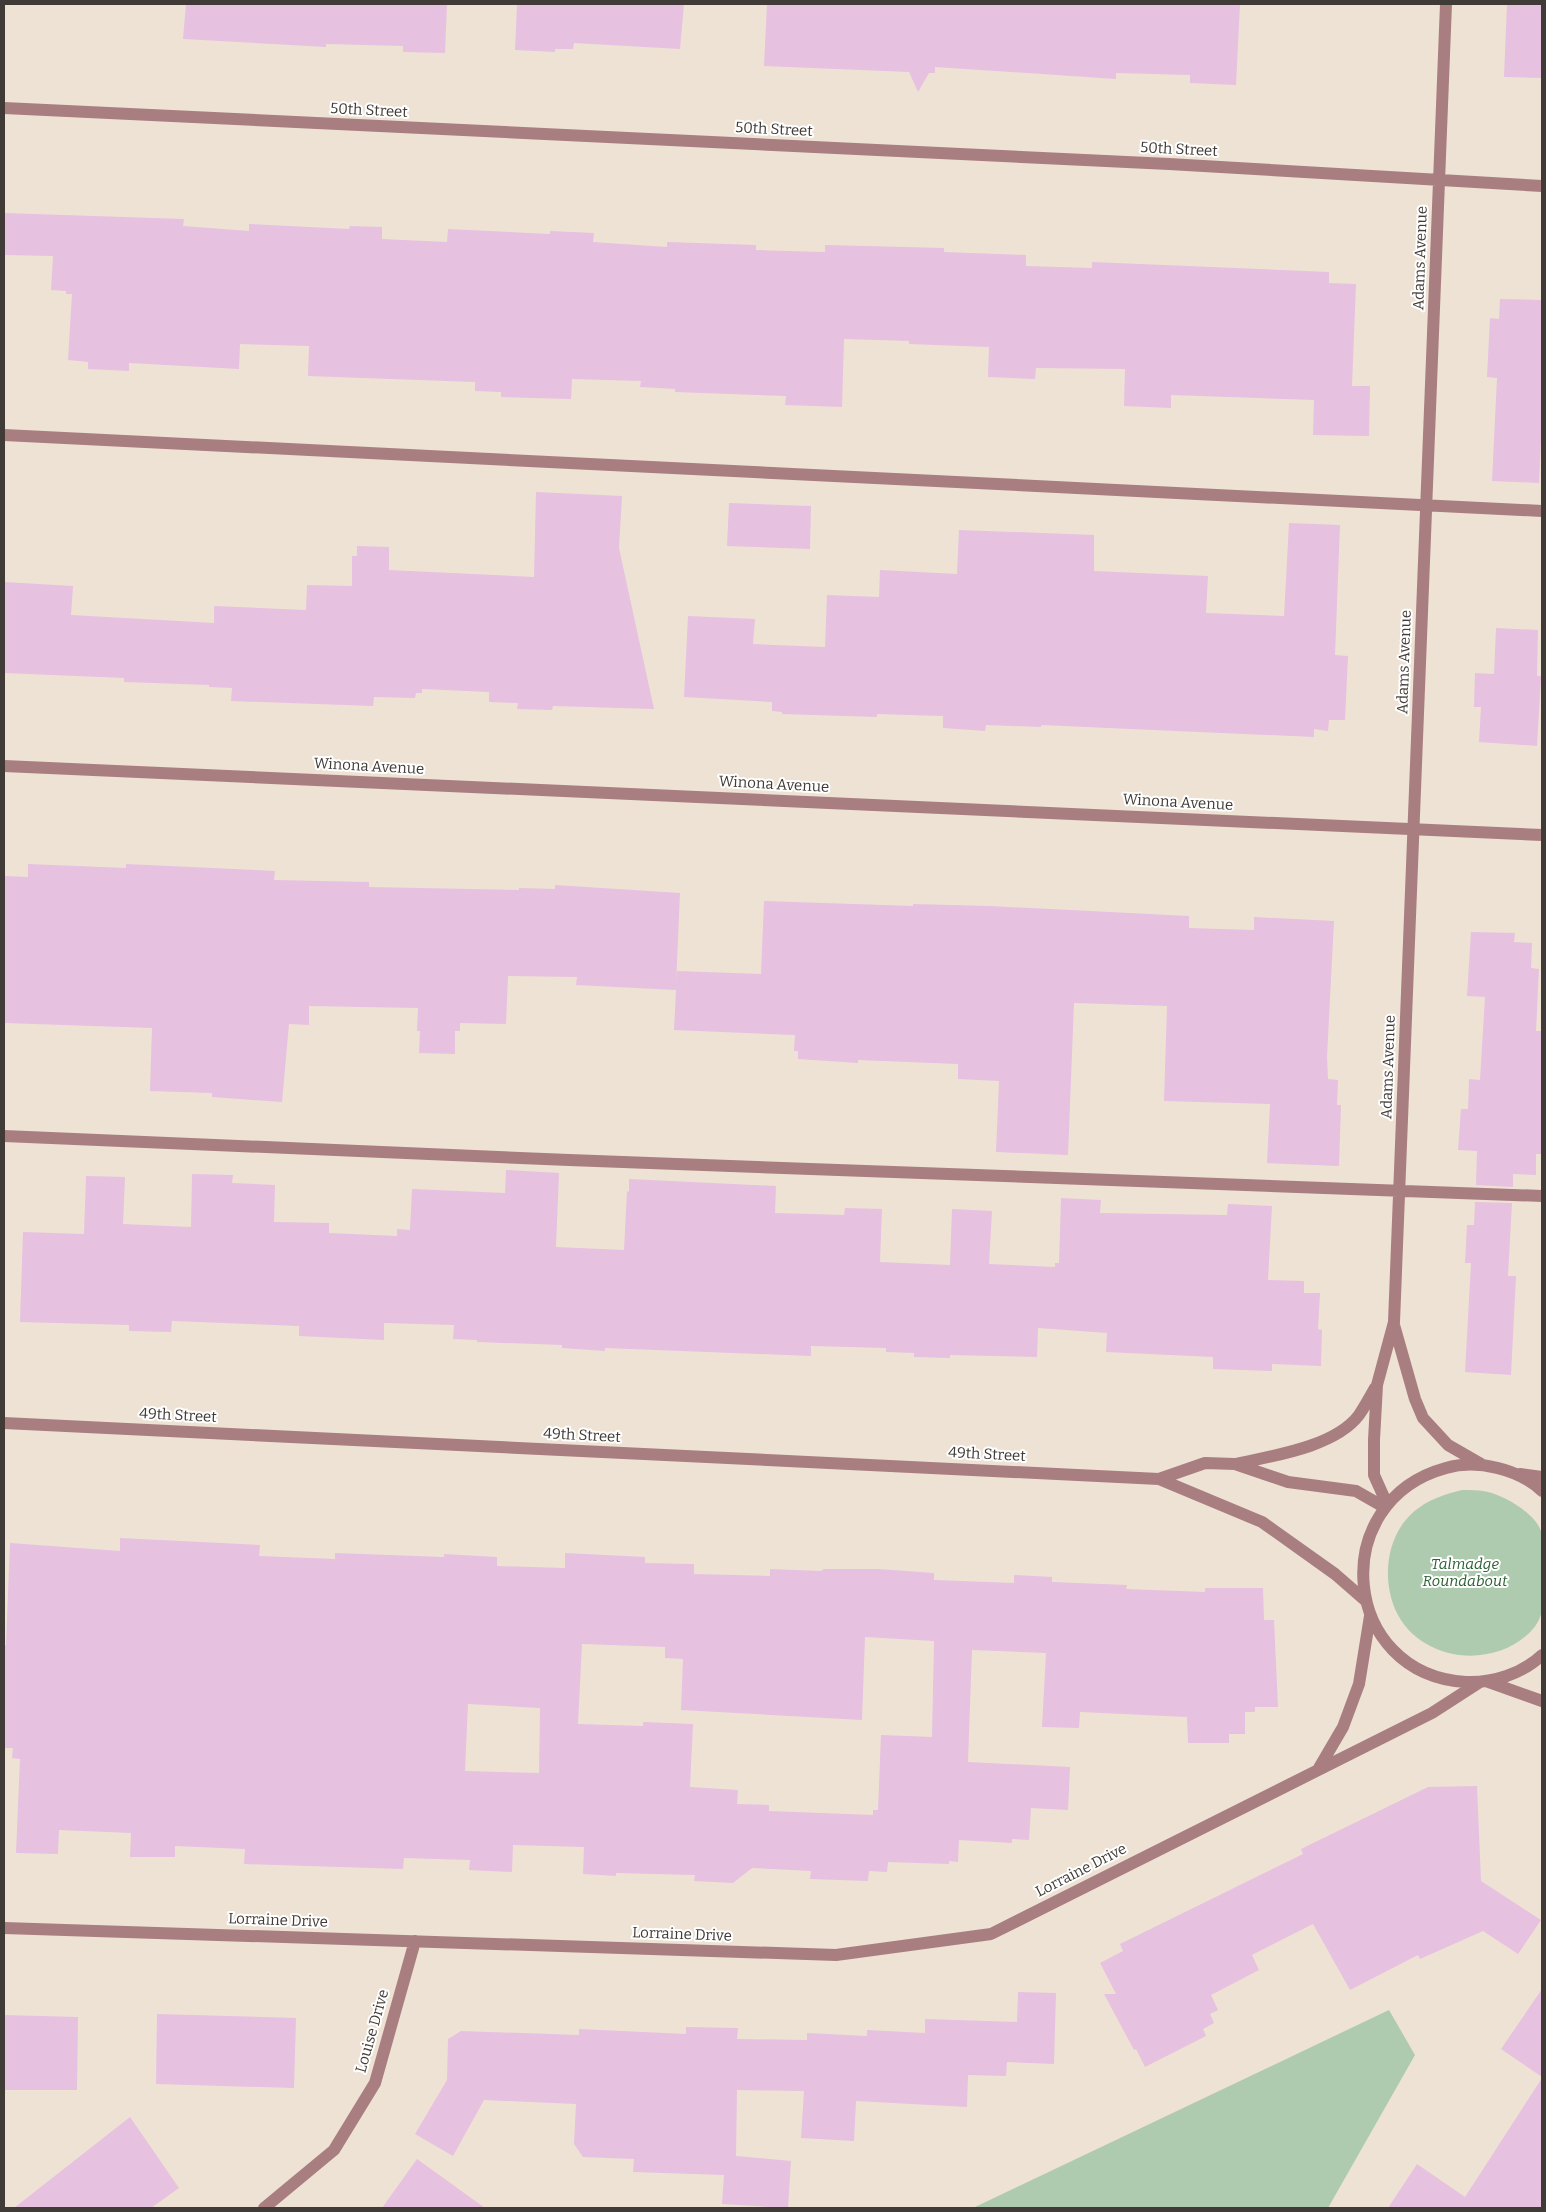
<svg xmlns="http://www.w3.org/2000/svg" width="1546" height="2212" font-family="Bitter,serif">
	<style>
		.green { fill: #aecbb0 }
		.building { fill: #e7c1e0; fill-rule: evenodd }
		.lines { fill: none; stroke-linecap: round; stroke-linejoin: round }
		.minor { stroke: #a97e81; stroke-width: 12 }
		.labels { text-anchor: middle; dominant-baseline: central; stroke-width: 4; stroke-linejoin: round; paint-order: stroke }
		.street-label { font-size: 15px; fill: #403b36; stroke: #fff }
		.park-label { font-size: 15px; font-style: italic; fill: #2c6034; stroke: #fff }
	</style>
	<rect width="100%" height="100%" fill="#eee2d5"/>
	<!-- green -->
	<path class="green" d="M 1462,1490 C 1470,1490 1480,1490 1488,1492 C 1505,1496 1539,1515 1542,1535 C 1544,1549 1542,1566 1542,1580 C 1542,1599 1546,1615 1532,1630 C 1494,1671 1418,1662 1395,1609 C 1381,1576 1387,1529 1420,1507 C 1433,1498 1446,1494 1462,1490 Z
		M 1389,2010 L 1415,2055 L 1328,2208 L 973,2208 Z"/>
	<!-- building -->
	<path class="building" d="M 186,4 L 447,4 L 445,53 L 403,52 L 403,46 L 326,44 L 326,47 L 183,39 Z
		M 517,4 L 684,4 L 680,49 L 574,43 L 573,49 L 555,49 L 555,52 L 515,50 Z
		M 767,4 L 1240,4 L 1236,85 L 1190,83 L 1190,75 L 1116,73 L 1116,79 L 935,67 L 935,73 L 929,73 L 918,92 L 909,72 L 764,66 Z
		M 1507,4 L 1542,4 L 1542,78 L 1504,77 Z
		M 4,213 L 184,219 L 183,226 L 249,231 L 249,224 L 349,229 L 350,226 L 382,227 L 382,239 L 447,242 L 448,229 L 550,234 L 550,231 L 594,233 L 593,242 L 667,247 L 667,242 L 756,245 L 756,250 L 825,252 L 825,245 L 944,248 L 944,252 L 1026,255 L 1026,266 L 1092,268 L 1092,262 L 1329,272 L 1329,283 L 1356,284 L 1352,386 L 1370,386 L 1369,436 L 1313,435 L 1314,400 L 1171,395 L 1171,408 L 1124,406 L 1125,369 L 1036,368 L 1035,379 L 988,377 L 989,347 L 909,344 L 909,341 L 844,339 L 842,407 L 785,405 L 786,396 L 675,392 L 675,389 L 640,387 L 641,381 L 572,379 L 571,399 L 501,397 L 501,392 L 475,391 L 475,382 L 308,376 L 309,346 L 240,344 L 239,369 L 129,363 L 129,371 L 88,369 L 88,362 L 68,360 L 72,294 L 66,294 L 66,291 L 51,290 L 53,256 L 4,255 Z
		M 1500,299 L 1542,300 L 1542,418 L 1539,483 L 1492,481 L 1497,378 L 1487,377 L 1490,318 L 1499,319 Z
		M 536,492 L 622,496 L 619,548 L 654,709 L 553,706 L 552,710 L 517,709 L 518,703 L 489,702 L 489,692 L 422,689 L 422,693 L 416,693 L 415,698 L 374,697 L 373,706 L 231,701 L 232,688 L 209,687 L 209,685 L 124,682 L 124,678 L 4,673 L 4,582 L 73,586 L 71,615 L 214,623 L 214,606 L 306,610 L 307,585 L 352,586 L 352,556 L 357,556 L 357,546 L 389,547 L 389,570 L 534,577 Z
		M 729,503 L 811,506 L 810,549 L 727,546 Z
		M 1289,523 L 1340,525 L 1335,655 L 1348,656 L 1345,720 L 1329,720 L 1328,731 L 1314,729 L 1314,737 L 1041,725 L 1041,727 L 986,725 L 985,731 L 943,728 L 943,716 L 877,714 L 877,717 L 782,714 L 782,712 L 772,711 L 772,702 L 684,697 L 688,616 L 755,619 L 753,644 L 825,647 L 827,595 L 879,597 L 880,570 L 957,574 L 959,530 L 1094,535 L 1094,571 L 1208,576 L 1206,613 L 1284,616 Z
		M 1496,628 L 1538,630 L 1537,676 L 1541,676 L 1537,746 L 1479,742 L 1481,707 L 1474,707 L 1475,673 L 1494,674 Z
		M 28,864 L 126,868 L 126,864 L 275,871 L 274,880 L 369,882 L 369,887 L 519,890 L 519,888 L 555,889 L 555,885 L 680,893 L 676,985 L 677,971 L 761,974 L 764,901 L 913,906 L 913,904 L 990,906 L 1189,916 L 1189,928 L 1254,930 L 1254,917 L 1334,921 L 1327,1057 L 1328,1079 L 1338,1080 L 1337,1105 L 1341,1105 L 1339,1166 L 1267,1163 L 1270,1104 L 1164,1101 L 1167,1006 L 1074,1003 L 1068,1155 L 996,1152 L 999,1081 L 958,1079 L 958,1064 L 858,1060 L 858,1063 L 798,1059 L 798,1051 L 794,1051 L 795,1035 L 674,1030 L 676,990 L 576,985 L 577,977 L 508,976 L 506,1024 L 460,1023 L 460,1031 L 455,1031 L 455,1054 L 419,1053 L 420,1031 L 417,1031 L 418,1008 L 309,1006 L 309,1025 L 289,1024 L 282,1102 L 212,1097 L 212,1093 L 150,1091 L 152,1028 L 4,1023 L 4,876 L 28,877 Z
		M 1471,932 L 1515,933 L 1514,942 L 1532,943 L 1531,968 L 1539,969 L 1536,1031 L 1542,1031 L 1542,1154 L 1536,1154 L 1536,1175 L 1513,1174 L 1513,1187 L 1476,1185 L 1477,1151 L 1458,1150 L 1461,1109 L 1468,1109 L 1469,1079 L 1480,1080 L 1485,997 L 1467,996 Z
		M 506,1170 L 559,1173 L 556,1247 L 624,1250 L 627,1191 L 629,1192 L 629,1179 L 776,1186 L 775,1213 L 844,1215 L 845,1208 L 882,1209 L 880,1262 L 950,1265 L 952,1209 L 992,1211 L 989,1264 L 1055,1267 L 1055,1263 L 1059,1263 L 1061,1198 L 1101,1200 L 1100,1213 L 1227,1215 L 1228,1204 L 1272,1206 L 1268,1280 L 1304,1281 L 1304,1293 L 1320,1293 L 1318,1329 L 1322,1330 L 1321,1366 L 1272,1364 L 1272,1371 L 1213,1369 L 1213,1357 L 1106,1352 L 1107,1333 L 1038,1328 L 1037,1357 L 950,1355 L 950,1358 L 914,1357 L 914,1353 L 886,1352 L 886,1348 L 811,1346 L 811,1356 L 605,1348 L 605,1351 L 562,1348 L 562,1345 L 477,1342 L 477,1340 L 453,1339 L 454,1325 L 384,1323 L 384,1340 L 299,1336 L 299,1326 L 172,1321 L 171,1332 L 129,1331 L 129,1325 L 20,1322 L 23,1232 L 84,1234 L 86,1176 L 125,1177 L 123,1224 L 191,1227 L 192,1174 L 233,1175 L 232,1183 L 275,1185 L 274,1222 L 329,1223 L 329,1233 L 397,1236 L 397,1229 L 410,1230 L 412,1189 L 505,1193 Z
		M 1475,1202 L 1512,1203 L 1508,1276 L 1516,1276 L 1511,1375 L 1465,1372 L 1471,1263 L 1465,1263 L 1467,1225 L 1474,1225 Z
		M 120,1538 L 260,1545 L 259,1556 L 335,1559 L 335,1553 L 444,1557 L 444,1554 L 497,1557 L 497,1566 L 565,1568 L 565,1553 L 645,1557 L 645,1563 L 694,1564 L 694,1574 L 770,1576 L 770,1569 L 821,1571 L 824,1569 L 878,1569 L 934,1573 L 934,1580 L 1014,1583 L 1014,1575 L 1052,1577 L 1052,1582 L 1127,1585 L 1126,1589 L 1205,1592 L 1205,1588 L 1263,1588 L 1264,1620 L 1274,1620 L 1278,1707 L 1255,1707 L 1255,1712 L 1245,1712 L 1245,1734 L 1229,1734 L 1229,1743 L 1188,1743 L 1187,1717 L 1080,1712 L 1079,1728 L 1042,1727 L 1046,1653 L 972,1650 L 968,1762 L 1070,1767 L 1068,1810 L 1031,1808 L 1029,1840 L 1012,1839 L 1012,1843 L 959,1840 L 958,1862 L 949,1861 L 949,1864 L 888,1862 L 887,1872 L 869,1871 L 868,1881 L 810,1879 L 811,1871 L 752,1868 L 733,1883 L 694,1881 L 695,1875 L 616,1873 L 616,1876 L 583,1874 L 584,1847 L 513,1845 L 512,1872 L 469,1870 L 470,1860 L 404,1858 L 403,1869 L 244,1864 L 245,1849 L 175,1846 L 175,1857 L 130,1857 L 131,1833 L 59,1830 L 58,1854 L 16,1853 L 20,1759 L 12,1758 L 13,1748 L 4,1748 L 4,1645 L 6,1645 L 10,1543 L 120,1551 ZM 865,1637 L 934,1641 L 932,1737 L 881,1735 L 878,1810 L 873,1810 L 873,1815 L 769,1811 L 769,1805 L 737,1804 L 738,1790 L 690,1787 L 693,1724 L 643,1722 L 643,1726 L 578,1724 L 582,1644 L 665,1647 L 665,1658 L 683,1659 L 681,1710 L 862,1720 ZM 468,1704 L 540,1708 L 539,1773 L 465,1771 Z
		M 1477,1786 L 1481,1881 L 1541,1920 L 1518,1954 L 1483,1931 L 1420,1959 L 1418,1955 L 1350,1990 L 1313,1924 L 1252,1955 L 1259,1970 L 1211,1995 L 1218,2010 L 1210,2014 L 1214,2023 L 1203,2029 L 1206,2036 L 1145,2067 L 1136,2049 L 1134,2050 L 1104,1994 L 1116,1994 L 1100,1963 L 1123,1951 L 1120,1944 L 1303,1854 L 1301,1849 L 1428,1787 Z
		M 1542,1989 L 1542,2077 L 1501,2049 Z
		M 1018,1992 L 1056,1993 L 1054,2064 L 1007,2062 L 1006,2076 L 968,2075 L 967,2107 L 856,2101 L 854,2141 L 801,2138 L 804,2091 L 737,2090 L 736,2156 L 791,2161 L 788,2208 L 722,2204 L 724,2175 L 633,2172 L 634,2159 L 583,2157 L 574,2144 L 576,2104 L 484,2100 L 453,2156 L 415,2134 L 447,2080 L 448,2039 L 461,2031 L 579,2035 L 579,2029 L 686,2034 L 686,2027 L 738,2028 L 737,2039 L 807,2040 L 807,2033 L 867,2036 L 867,2030 L 925,2033 L 925,2019 L 1017,2022 Z
		M 157,2014 L 296,2018 L 294,2088 L 156,2084 Z
		M 4,2015 L 78,2017 L 77,2090 L 4,2090 Z
		M 1542,2078 L 1542,2208 L 1388,2208 L 1417,2164 L 1465,2197 Z
		M 130,2117 L 179,2188 L 151,2208 L 14,2208 Z
		M 417,2159 L 485,2208 L 382,2208 Z"/>
	<g class="lines">
		<!-- minor -->
		<path class="minor" d="M 4,108 L 1169,164 L 1542,186
			M 4,435 L 1542,511
			M 4,766 L 1542,835
			M 4,1136 L 569,1160 L 1542,1196
			M 1394,1325 L 1415,1399 L 1423,1418 L 1448,1445 L 1481,1464
			M 4,1423 L 1159,1479 L 1262,1522 L 1335,1574 L 1366,1601
			M 1235,1464 C 1272,1456 1335,1447 1359,1415 C 1365,1406 1370,1397 1375,1388
			M 1520,1474 L 1542,1477
			M 1159,1479 L 1205,1463 L 1235,1464 L 1288,1482 L 1356,1491 L 1384,1507
			M 1542,1491 C 1519,1469 1477,1459 1446,1468 C 1325,1501 1341,1675 1466,1682 C 1493,1683 1522,1674 1542,1655
			M 1387,1504 L 1374,1475 L 1374,1440 L 1377,1385 L 1394,1322 L 1446,4
			M 1486,1681 L 1542,1701
			M 1319,1768 L 1343,1727 L 1359,1684 L 1370,1616
			M 4,1928 L 836,1955 L 991,1934 L 1432,1713 L 1480,1682
			M 264,2208 L 334,2150 L 375,2083 L 415,1941"/>
	</g>
	<g class="labels">
		<!-- street labels -->
		<g class="street-label">
			<text transform="translate(369 110) rotate(3)">50th Street</text>
			<text transform="translate(774 129) rotate(3)">50th Street</text>
			<text transform="translate(1179 149) rotate(3)">50th Street</text>
			<text transform="translate(1420 258) rotate(-88)">Adams Avenue</text>
			<text transform="translate(1404 662) rotate(-88)">Adams Avenue</text>
			<text transform="translate(369 766) rotate(3)">Winona Avenue</text>
			<text transform="translate(774 784) rotate(3)">Winona Avenue</text>
			<text transform="translate(1178 802) rotate(3)">Winona Avenue</text>
			<text transform="translate(1388 1067) rotate(-88)">Adams Avenue</text>
			<text transform="translate(178 1415) rotate(3)">49th Street</text>
			<text transform="translate(582 1435) rotate(3)">49th Street</text>
			<text transform="translate(987 1454) rotate(3)">49th Street</text>
			<text transform="translate(1081 1870) rotate(-27)">Lorraine Drive</text>
			<text transform="translate(278 1920) rotate(2)">Lorraine Drive</text>
			<text transform="translate(682 1934) rotate(2)">Lorraine Drive</text>
			<text transform="translate(372 2031) rotate(-74)">Louise Drive</text>
		</g>
		<!-- park labels -->
		<g class="park-label">
			<text x="1465" y="1564">Talmadge<tspan x="1465" dy="17">Roundabout</tspan></text>
		</g>
	</g>
	<!-- border -->
	<rect width="1546" height="2212" fill="none" stroke="#403b36" stroke-width="10"/>
</svg>
